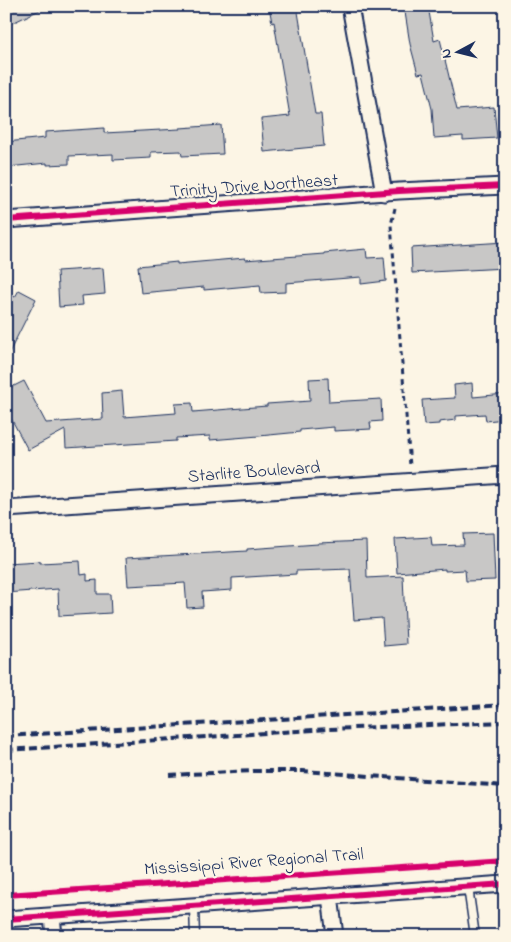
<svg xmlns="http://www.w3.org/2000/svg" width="511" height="942" font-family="'Indie Flower',sans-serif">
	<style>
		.building { fill: #c8c7c6; stroke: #1b2f5e }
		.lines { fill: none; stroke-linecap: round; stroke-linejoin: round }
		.lane-casing { stroke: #1b2f5e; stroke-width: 11 }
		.street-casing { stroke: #1b2f5e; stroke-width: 19 }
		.path { stroke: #1b2f5e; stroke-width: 3; stroke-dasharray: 5 4; stroke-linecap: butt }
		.lane { stroke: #fcf5e5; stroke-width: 8 }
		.street { stroke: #fcf5e5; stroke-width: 15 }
		.rail { stroke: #1b2f5e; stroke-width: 4; stroke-dasharray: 8 4; stroke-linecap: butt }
		.cycleway-casing { stroke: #fcf5e5; stroke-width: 9 }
		.cycleway { stroke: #d6006c; stroke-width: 6 }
		.labels { text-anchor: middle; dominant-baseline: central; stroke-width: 4.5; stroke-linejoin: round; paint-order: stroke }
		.street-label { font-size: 18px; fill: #1b2f5e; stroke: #fcf5e5 }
	</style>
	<rect width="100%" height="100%" fill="#fcf5e5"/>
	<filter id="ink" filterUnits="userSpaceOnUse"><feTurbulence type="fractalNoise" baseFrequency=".02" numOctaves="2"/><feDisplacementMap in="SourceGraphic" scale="10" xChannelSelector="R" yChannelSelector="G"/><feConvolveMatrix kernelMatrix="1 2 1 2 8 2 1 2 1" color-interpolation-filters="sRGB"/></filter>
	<g filter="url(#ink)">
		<!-- building -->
		<path class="building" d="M 6,6 L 48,6 L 6,26 Z
			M 269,6 L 297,6 L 315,114 L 321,114 L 324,146 L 264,152 L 261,119 L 290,116 L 274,22 L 272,23 Z
			M 404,6 L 428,6 L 434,41 L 440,39 L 457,110 L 494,107 L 497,138 L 463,140 L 463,136 L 434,138 L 432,109 L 423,73 L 418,74 L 410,44 Z
			M 221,125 L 223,154 L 182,156 L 181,151 L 151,152 L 151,158 L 113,160 L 113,154 L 69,156 L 69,164 L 47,165 L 47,163 L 8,167 L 8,163 L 6,163 L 6,142 L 45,138 L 45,132 L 104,128 L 104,133 L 180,129 L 180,128 Z
			M 505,242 L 505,268 L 412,273 L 411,248 Z
			M 366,249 L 367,258 L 384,257 L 386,281 L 361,284 L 361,277 L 286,283 L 286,292 L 261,293 L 260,285 L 204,290 L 204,287 L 141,293 L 138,266 L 177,262 L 177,264 L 245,258 L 245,260 L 324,254 L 324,253 Z
			M 103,268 L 105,294 L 82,296 L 83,305 L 59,307 L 57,271 Z
			M 19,290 L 36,299 L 6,359 L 6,292 L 15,297 Z
			M 328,378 L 329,402 L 381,399 L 382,421 L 370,422 L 371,429 L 334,431 L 334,427 L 300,430 L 300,432 L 259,436 L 210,440 L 210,436 L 176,438 L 176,441 L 66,448 L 65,430 L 28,450 L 6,409 L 6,390 L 24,381 L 46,423 L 103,419 L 102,393 L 122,391 L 124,417 L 176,413 L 175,404 L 192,403 L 193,412 L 267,406 L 267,404 L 310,401 L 309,379 Z
			M 472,383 L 473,397 L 505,394 L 505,419 L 486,421 L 485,414 L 456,416 L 456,420 L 439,422 L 439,424 L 424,425 L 422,400 L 455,398 L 454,385 Z
			M 493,533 L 495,580 L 466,581 L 465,570 L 445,571 L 445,569 L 397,573 L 395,539 L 431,537 L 432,546 L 464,545 L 463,534 Z
			M 366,541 L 367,578 L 403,576 L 406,644 L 384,646 L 382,618 L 354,620 L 350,569 L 296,571 L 296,574 L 232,578 L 232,590 L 202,592 L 203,607 L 187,608 L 185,583 L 128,586 L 126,558 L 247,551 L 247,549 L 318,544 L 318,543 Z
			M 40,561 L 40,563 L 80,561 L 81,575 L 87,574 L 87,581 L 97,580 L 97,594 L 110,594 L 111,613 L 59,616 L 58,589 L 6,593 L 6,563 Z"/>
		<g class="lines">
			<!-- lane casing -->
			<g class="lane-casing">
				<path id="lane" d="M 468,887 L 475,936
					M 194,907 L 195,936"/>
			</g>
			<!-- street casing -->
			<g class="street-casing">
				<path id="street" d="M 350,6 L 384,193
					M 6,220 L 399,191 L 505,186
					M 6,509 L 505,475
					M 330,896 L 335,936
					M 52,916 L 54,936
					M 6,919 L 505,884"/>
			</g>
			<!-- path -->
			<path class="path" d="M 395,208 L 391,225 L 410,466"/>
			<!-- lane -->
			<use href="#lane" class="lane"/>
			<!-- street -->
			<use href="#street" class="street"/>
			<!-- rail -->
			<path class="rail" d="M 6,736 L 505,705
				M 6,750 L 328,729 L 505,722
				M 169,775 L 253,771 L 303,771 L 505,786"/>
			<!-- cycleway casing -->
			<g class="cycleway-casing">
				<path id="cycleway" d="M 6,220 L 399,191 L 505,186
					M 6,895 L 505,861
					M 6,919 L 505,884"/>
			</g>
			<!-- cycleway -->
			<use href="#cycleway" class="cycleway"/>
		</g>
	</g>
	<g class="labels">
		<!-- street labels -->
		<g class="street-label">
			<text transform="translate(254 187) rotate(-4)">Trinity Drive Northeast</text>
			<text transform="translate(254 473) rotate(-4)">Starlite Boulevard</text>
			<text transform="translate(254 863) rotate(-4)">Mississippi River Regional Trail</text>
		</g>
	</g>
	<!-- margin -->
	<rect width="511" height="942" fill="none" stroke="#fcf5e5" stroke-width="25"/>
	<rect x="12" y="12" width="486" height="917" fill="none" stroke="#1b2f5e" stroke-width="2" filter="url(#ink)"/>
	<!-- north arrow -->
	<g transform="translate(458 52) rotate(263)" stroke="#fcf5e5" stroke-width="4" paint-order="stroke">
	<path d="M0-4L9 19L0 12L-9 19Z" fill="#1b2f5e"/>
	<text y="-8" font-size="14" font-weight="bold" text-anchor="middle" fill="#1b2f5e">N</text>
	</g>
</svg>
